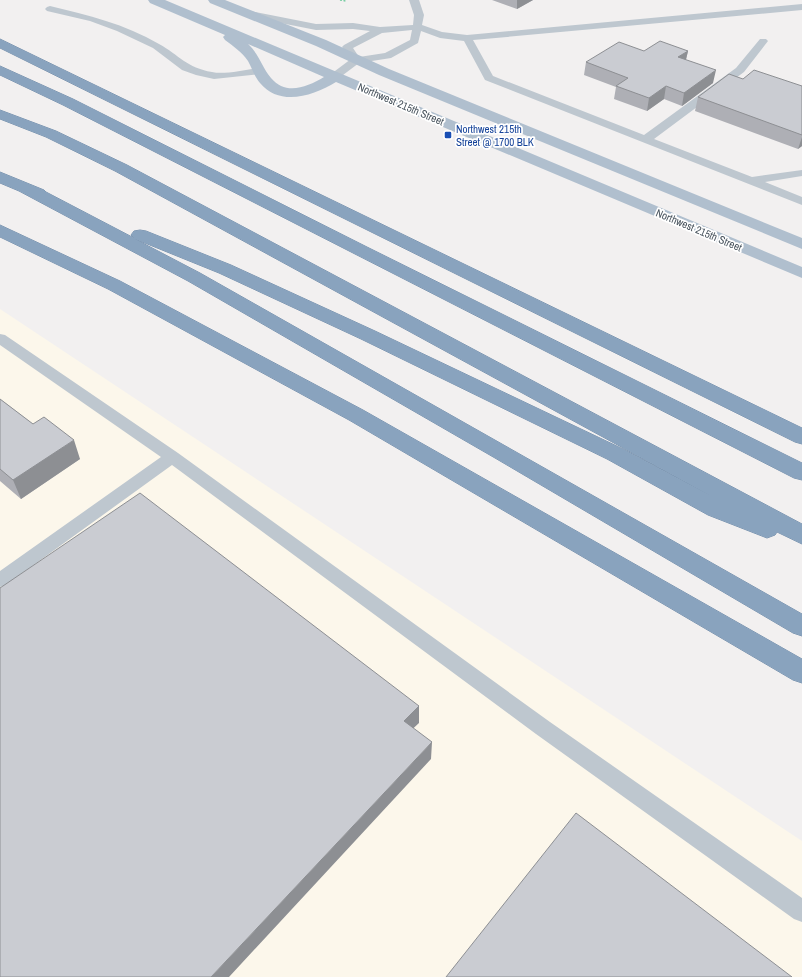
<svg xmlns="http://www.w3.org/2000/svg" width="802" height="977" font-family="'Archivo Narrow',sans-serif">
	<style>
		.commercial { fill: #fcf7eb }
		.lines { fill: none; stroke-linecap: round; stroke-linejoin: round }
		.motorway-casing { stroke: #748eaa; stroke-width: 1 }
		.path { stroke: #78cda3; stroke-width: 1.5; stroke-dasharray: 2 1.5; stroke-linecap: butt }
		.service { fill: #bec7cf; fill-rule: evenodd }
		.primary { fill: #b0bfce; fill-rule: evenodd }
		.motorway { fill: #89a3be; fill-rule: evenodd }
		.wall { fill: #aeafb5 }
		.shaded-wall { fill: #8d8f93 }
		.building { fill: #caccd2; stroke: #8d8f93 }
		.transit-dot { fill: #1a4fb4; stroke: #fff; stroke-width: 1.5 }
		.labels { text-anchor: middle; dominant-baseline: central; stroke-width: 3.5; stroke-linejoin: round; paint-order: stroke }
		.far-street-label { font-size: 11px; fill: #48535d; stroke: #fff }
		.far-transit-label { font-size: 11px; fill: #164399; stroke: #fff; text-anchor: start }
	</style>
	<rect width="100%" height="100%" fill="#f2f0f0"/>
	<!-- commercial -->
	<path class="commercial" d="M 0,309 L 802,841 L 802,977 L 0,977 Z"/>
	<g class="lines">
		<!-- motorway casing -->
		<g class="motorway-casing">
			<path id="motorway" d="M 0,39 L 802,428 L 802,444 L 795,442 L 0,48 Z
				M 0,66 L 73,99 L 367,247 L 802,463 L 802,480 L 794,478 L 63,105 L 0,75 Z
				M 0,110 L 56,131 L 127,165 L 802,524 L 802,544 L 777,532 L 775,535 L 767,538 L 708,515 L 607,459 L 361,339 L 219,273 L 135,239 L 200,273 L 802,614 L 802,636 L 793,633 L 495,458 L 188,281 L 19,191 L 0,183 L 0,172 L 44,190 L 46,192 L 134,238 L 131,235 L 134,231 L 140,230 L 146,231 L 231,265 L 375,331 L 623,449 L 713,497 L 115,171 L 46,137 L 0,119 Z
				M 0,225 L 120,281 L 363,410 L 802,659 L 802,683 L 793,680 L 349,420 L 108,289 L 0,237 Z"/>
		</g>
		<!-- path -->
		<path class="path" d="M 340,0 L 346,1"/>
		<!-- service -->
		<path class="service" d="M 409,0 L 419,0 L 424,15 L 422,25 L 442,32 L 467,35 L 802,4 L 802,10 L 473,40 L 493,76 L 644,135 L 736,68 L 760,39 L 766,39 L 768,41 L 744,72 L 654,139 L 752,177 L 802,170 L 802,176 L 765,182 L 802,197 L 802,205 L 485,80 L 464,41 L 440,38 L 421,31 L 418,43 L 391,58 L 359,63 L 339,78 L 335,79 L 330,76 L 331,74 L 351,59 L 342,47 L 344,45 L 370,31 L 353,29 L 316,30 L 250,17 L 245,14 L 250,11 L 316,24 L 353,23 L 380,27 L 413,25 L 414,15 ZM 412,30 L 410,40 L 385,53 L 359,57 L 353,48 L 382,33 Z
			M 50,6 C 88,15 125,24 159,44 C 179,55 187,68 212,72 C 225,75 246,69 260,68 L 265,71 L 260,74 L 214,79 L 196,75 L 182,70 L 153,48 L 117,31 L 90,21 L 47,11 L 45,9 L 47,7 Z
			M 0,334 L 5,335 L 178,453 L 550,722 L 802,898 L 802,922 L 794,919 L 536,734 L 172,465 L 6,585 L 0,587 L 0,571 L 161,457 L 0,345 Z"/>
		<!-- primary -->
		<path class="primary" d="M 148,0 L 165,0 L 802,267 L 802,278 L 336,82 C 313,96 280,107 260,83 C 254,76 252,68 248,61 C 242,52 233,46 225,40 L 223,37 L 225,35 L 150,3 ZM 248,44 L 324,77 C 307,87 286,96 271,78 C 262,67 259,54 248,44 Z
			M 208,0 L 225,0 L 326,40 L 389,69 L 802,238 L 802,249 L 379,75 L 316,46 L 210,3 Z"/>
		<!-- motorway -->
		<use href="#motorway" class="motorway"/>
	</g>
	<!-- wall -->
	<path class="wall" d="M 492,0 L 533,0 L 517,9 Z
		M 644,51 L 688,51 L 686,60 L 713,83 L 682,106 L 664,99 L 647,111 L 614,99 L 616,87 L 584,75 L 586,62 Z
		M 743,79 L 802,86 L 802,146 L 798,149 L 695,111 L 698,97 Z
		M 0,399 L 33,424 L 80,459 L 21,499 L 0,481 Z"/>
	<!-- shaded-wall -->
	<path class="shaded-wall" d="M 517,0 L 533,0 L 517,9 Z
		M 688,51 L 685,63 L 678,57 Z
		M 716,70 L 713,83 L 682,106 L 684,93 Z
		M 666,86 L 664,99 L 647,111 L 649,98 Z
		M 802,137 L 802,146 L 798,149 Z
		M 74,440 L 80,459 L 21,499 L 13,480 Z
		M 419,706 L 419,723 L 404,737 L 404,721 Z
		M 432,742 L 431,759 L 229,977 L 211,977 Z"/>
	<!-- building -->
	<path class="building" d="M 660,41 L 688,51 L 678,57 L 716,70 L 684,93 L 666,86 L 649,98 L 616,86 L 628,78 L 586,62 L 619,42 L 644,51 Z
		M 754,70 L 802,86 L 802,135 L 698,97 L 729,74 L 743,79 Z
		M 0,399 L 33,424 L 44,417 L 74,440 L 13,480 L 0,469 Z
		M 140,493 L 419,706 L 404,721 L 432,742 L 211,977 L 0,977 L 0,588 Z
		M 576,813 L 792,977 L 446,977 Z"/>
	<!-- markers -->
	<rect class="transit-dot" x="444" y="131" width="8" height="8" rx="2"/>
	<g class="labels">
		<!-- far-street labels -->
		<g class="far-street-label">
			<text transform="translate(401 104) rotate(23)">Northwest 215th Street</text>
			<text transform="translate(699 230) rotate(23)">Northwest 215th Street</text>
		</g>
		<!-- far-transit labels -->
		<g class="far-transit-label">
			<text x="456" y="129">Northwest 215th<tspan x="456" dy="13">Street @ 1700 BLK</tspan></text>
		</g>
	</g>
</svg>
